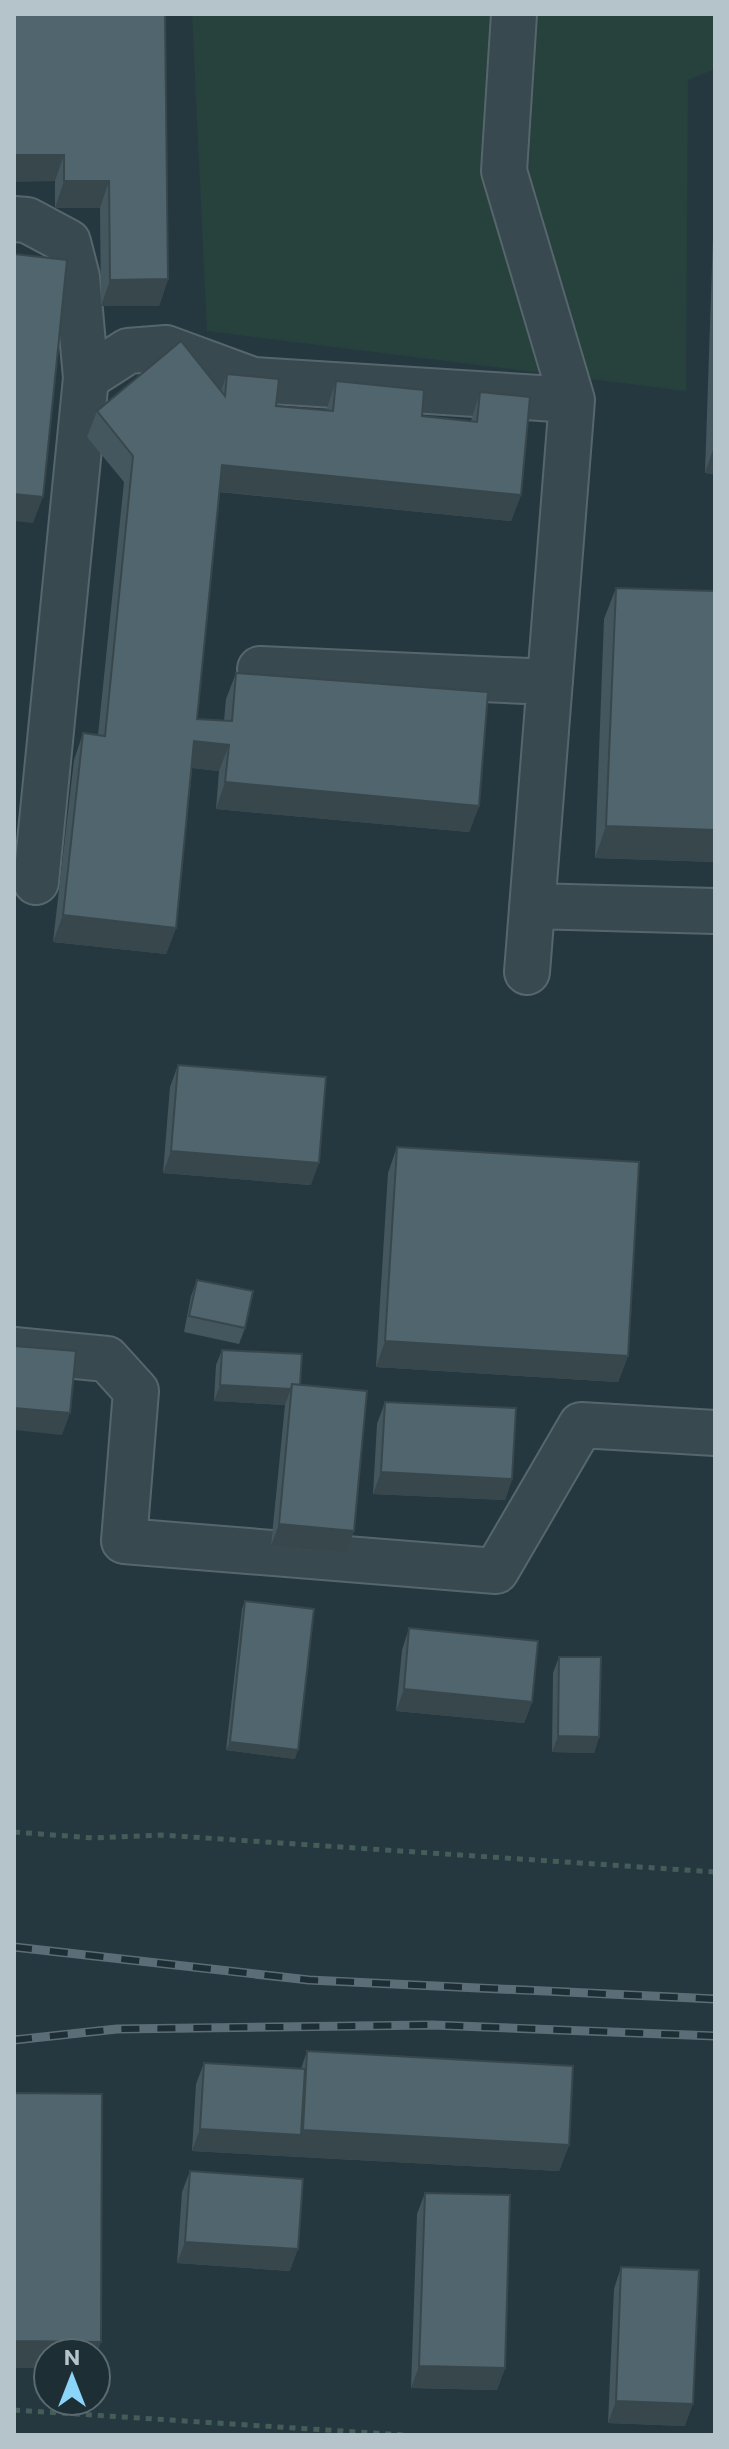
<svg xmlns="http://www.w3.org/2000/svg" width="729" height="2449" font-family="Commissioner,sans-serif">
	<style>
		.green { fill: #27413c }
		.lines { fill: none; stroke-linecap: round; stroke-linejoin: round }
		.minor-casing { stroke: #57666d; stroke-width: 48 }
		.path { stroke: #455d58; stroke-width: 5; stroke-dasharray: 6 6; stroke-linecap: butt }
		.minor { stroke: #394950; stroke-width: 44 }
		.rail-casing { stroke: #5b6e77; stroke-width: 9 }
		.rail { stroke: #1e2e35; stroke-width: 6; stroke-dasharray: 18; stroke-linecap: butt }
		.wall { fill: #45575e }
		.shaded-wall { fill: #38474c }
		.building { fill: #50656d; stroke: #38474c; stroke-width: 2 }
	</style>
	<rect width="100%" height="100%" fill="#253840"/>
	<!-- green -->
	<path class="green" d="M 192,14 L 715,14 L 715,69 L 688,80 L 686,391 L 207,331 Z"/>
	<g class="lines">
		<!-- minor casing -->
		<g class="minor-casing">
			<path id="minor" d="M 514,14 L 504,171 L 572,400 L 527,972
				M 14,219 L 27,220 L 68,242 L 77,277 L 86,378
				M 260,669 L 550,682
				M 36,882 L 86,378 L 128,351 L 166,348 L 253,380 L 572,400
				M 532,906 L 715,911
				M 14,1350 L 107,1359 L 136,1391 L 124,1541 L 496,1571 L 581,1425 L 715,1433"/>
		</g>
		<!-- path -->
		<path class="path" d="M 14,1832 L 94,1838 L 161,1835 L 715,1872
			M 14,2410 L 404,2435"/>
		<!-- minor -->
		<use href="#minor" class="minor"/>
		<!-- rail casing -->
		<g class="rail-casing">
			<path id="rail" d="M 14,1947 L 309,1980 L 715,1999
				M 14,2040 L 117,2029 L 432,2025 L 715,2036"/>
		</g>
		<!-- rail -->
		<use href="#rail" class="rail"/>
	</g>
	<!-- wall -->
	<path class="wall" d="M 14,14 L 168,279 L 159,306 L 101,306 L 100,208 L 55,208 L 55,181 Z
		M 715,177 L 715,474 L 705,473 Z
		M 227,374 L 276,406 L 326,411 L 336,381 L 422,416 L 471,421 L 480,392 L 521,495 L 511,521 L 219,492 L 197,719 L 224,721 L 226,699 L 236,673 L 479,806 L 469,832 L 216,809 L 219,771 L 192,768 L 176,928 L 166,954 L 53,942 L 74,760 L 83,733 L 98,735 L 124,482 L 87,437 L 97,411 L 221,391 Z
		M 616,588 L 715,591 L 715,862 L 595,858 L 604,619 Z
		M 178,1065 L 311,1185 L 163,1173 L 170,1087 Z
		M 397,1147 L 628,1356 L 618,1382 L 376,1367 L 388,1173 Z
		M 197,1280 L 245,1328 L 239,1344 L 184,1332 L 191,1296 Z
		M 222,1350 L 300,1385 L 354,1531 L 346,1553 L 271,1546 L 285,1405 L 214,1401 L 216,1365 Z
		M 385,1402 L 512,1479 L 505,1500 L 373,1494 L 377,1424 Z
		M 245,1601 L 295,1759 L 226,1750 L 242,1609 Z
		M 409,1628 L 532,1702 L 524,1723 L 396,1711 L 402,1650 Z
		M 559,1657 L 599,1737 L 594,1753 L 552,1752 L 553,1673 Z
		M 307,2051 L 569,2145 L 559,2171 L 192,2151 L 196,2084 L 204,2063 L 301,2069 Z
		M 190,2171 L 290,2271 L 177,2263 L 182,2192 Z
		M 425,2193 L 505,2368 L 497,2390 L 411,2388 L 417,2214 Z
		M 621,2267 L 685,2426 L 608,2423 L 614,2289 Z"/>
	<!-- shaded-wall -->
	<path class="shaded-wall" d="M 14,155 L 64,155 L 55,181 L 14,182 Z
		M 64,181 L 109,181 L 100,208 L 55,208 Z
		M 168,279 L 159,306 L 101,306 L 110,280 Z
		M 714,447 L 715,474 L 705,473 Z
		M 222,465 L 521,495 L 511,521 L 212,491 Z
		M 14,494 L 43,497 L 33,523 L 14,521 Z
		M 194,741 L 229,745 L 219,771 L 185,767 Z
		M 225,782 L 479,806 L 469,832 L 216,809 Z
		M 606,826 L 715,830 L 715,862 L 595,858 Z
		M 63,915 L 176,928 L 166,954 L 53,942 Z
		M 171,1151 L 319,1163 L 311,1185 L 163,1173 Z
		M 385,1341 L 628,1356 L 618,1382 L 376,1367 Z
		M 220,1385 L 291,1389 L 285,1405 L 214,1401 Z
		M 14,1408 L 70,1413 L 62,1435 L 14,1430 Z
		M 381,1472 L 512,1479 L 505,1500 L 373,1494 Z
		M 279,1524 L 354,1531 L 346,1553 L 271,1546 Z
		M 404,1689 L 532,1702 L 524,1723 L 396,1711 Z
		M 558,1736 L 599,1737 L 594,1753 L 552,1752 Z
		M 230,1742 L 298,1750 L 295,1759 L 226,1750 Z
		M 200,2129 L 301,2135 L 303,2130 L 569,2145 L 559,2171 L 192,2151 Z
		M 185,2242 L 298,2249 L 290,2271 L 177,2263 Z
		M 14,2341 L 101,2342 L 96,2355 L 96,2353 L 48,2353 L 48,2368 L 14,2368 Z
		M 419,2366 L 505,2368 L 497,2390 L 411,2388 Z
		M 616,2401 L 693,2404 L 685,2426 L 608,2423 Z"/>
	<!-- building -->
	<path class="building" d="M 14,14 L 165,14 L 168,279 L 110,280 L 109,181 L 64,181 L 64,155 L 14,155 Z
		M 14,254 L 67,260 L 43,497 L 14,494 Z
		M 181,341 L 225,396 L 227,374 L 279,379 L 276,406 L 333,411 L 336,381 L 424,390 L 422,416 L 477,422 L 480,392 L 530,397 L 521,495 L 222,465 L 197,719 L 232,721 L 236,673 L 488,692 L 479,806 L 225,782 L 229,745 L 194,741 L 176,928 L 63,915 L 83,733 L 105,736 L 133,456 L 97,411 Z
		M 616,588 L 715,591 L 715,830 L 606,826 Z
		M 178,1065 L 326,1077 L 319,1163 L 171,1151 Z
		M 397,1147 L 639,1162 L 628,1356 L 385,1341 Z
		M 197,1280 L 253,1291 L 245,1328 L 189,1316 Z
		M 14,1346 L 76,1351 L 70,1413 L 14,1408 Z
		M 222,1350 L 302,1354 L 300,1385 L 292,1384 L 291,1389 L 220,1385 Z
		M 292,1384 L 367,1391 L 354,1531 L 279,1524 Z
		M 385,1402 L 516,1408 L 512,1479 L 381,1472 Z
		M 245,1601 L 314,1609 L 298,1750 L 230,1742 Z
		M 409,1628 L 538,1641 L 532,1702 L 404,1689 Z
		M 559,1657 L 601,1657 L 599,1737 L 558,1736 Z
		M 307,2051 L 573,2066 L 569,2145 L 303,2130 Z
		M 204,2063 L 305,2069 L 301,2135 L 200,2129 Z
		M 14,2093 L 102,2094 L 101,2342 L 14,2341 Z
		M 190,2171 L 303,2179 L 298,2249 L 185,2242 Z
		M 425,2193 L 510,2195 L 505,2368 L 419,2366 Z
		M 621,2267 L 699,2270 L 693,2404 L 616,2401 Z"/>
	<!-- border -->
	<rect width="729" height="2449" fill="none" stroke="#b5c3ca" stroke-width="32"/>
	<!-- north arrow -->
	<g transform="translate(72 2377)"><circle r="38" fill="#1e2e35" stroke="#5a6a71" stroke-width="2"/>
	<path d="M0-6L14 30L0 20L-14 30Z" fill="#8bd5f9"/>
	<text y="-12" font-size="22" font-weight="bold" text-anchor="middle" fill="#b5c3ca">N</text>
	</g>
</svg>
